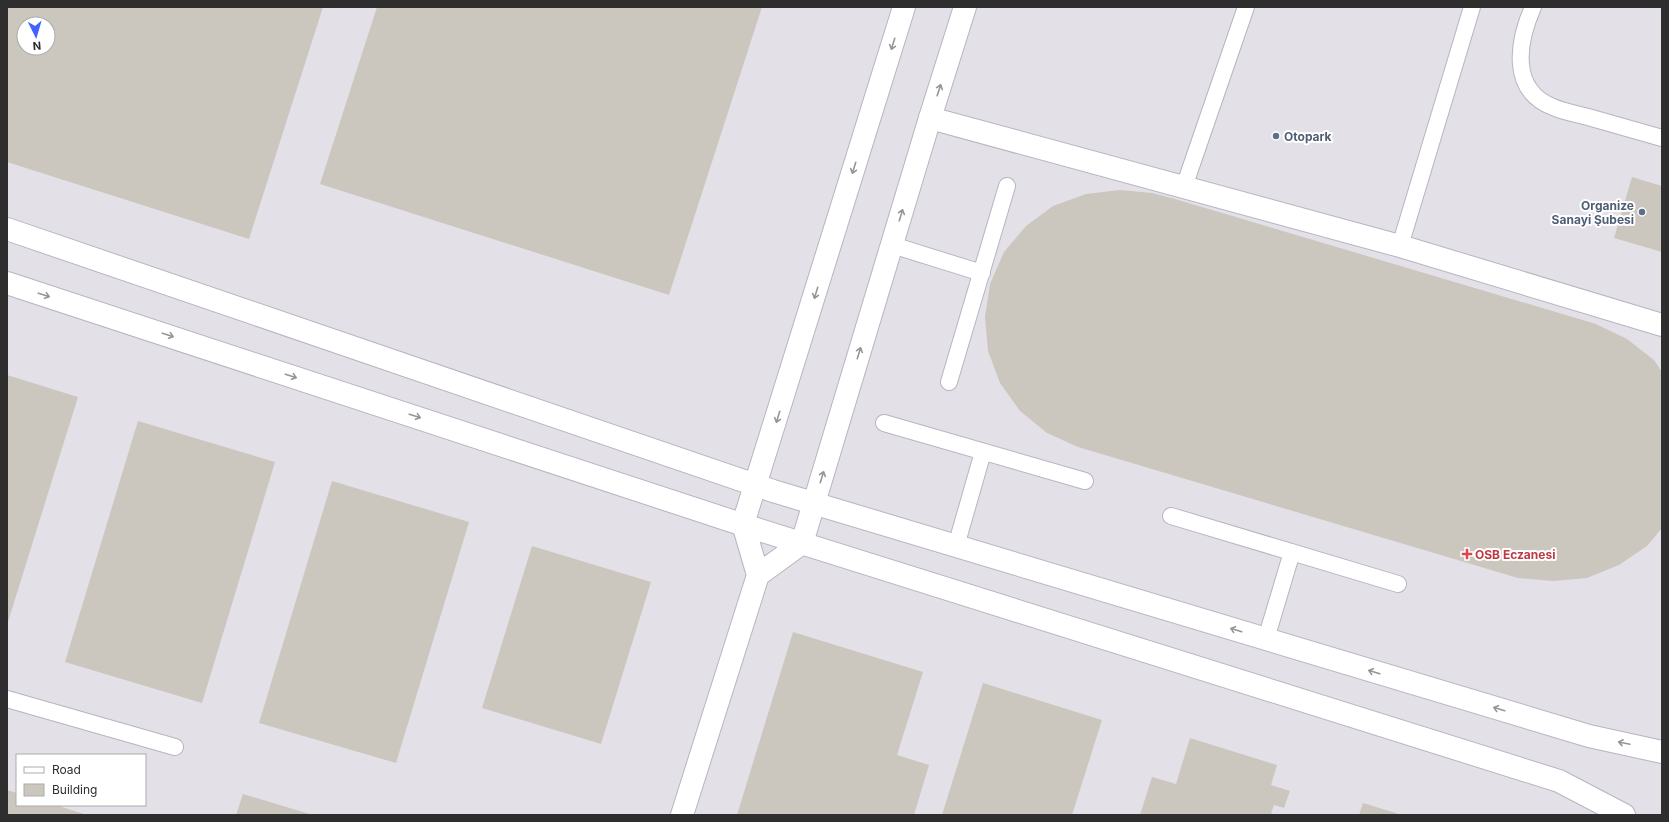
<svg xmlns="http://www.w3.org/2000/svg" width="1669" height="822" font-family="Inter,sans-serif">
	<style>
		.industrial { fill: #e3e0e8; fill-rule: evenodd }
		.building { fill: #cbc7be; fill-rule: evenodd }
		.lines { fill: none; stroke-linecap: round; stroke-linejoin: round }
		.service-casing { stroke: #b4b6c2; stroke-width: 18 }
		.minor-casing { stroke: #b4b6c2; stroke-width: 24 }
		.tertiary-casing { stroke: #b4b6c2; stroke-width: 24 }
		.service { stroke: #fff; stroke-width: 16 }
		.minor { stroke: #fff; stroke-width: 22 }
		.tertiary { stroke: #fff; stroke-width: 22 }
		.oneway { stroke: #969696 }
		.service-dot { fill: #5c6f8a; stroke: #fff; stroke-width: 1.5 }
		.health-dot { fill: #e0444e; stroke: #fff; stroke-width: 1.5 }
		.labels { text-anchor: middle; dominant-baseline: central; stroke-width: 4; stroke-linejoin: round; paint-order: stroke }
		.service-label { font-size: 12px; font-weight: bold; fill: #4e5e75; stroke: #fff; text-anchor: start }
		.health-label { font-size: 12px; font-weight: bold; fill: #be3a42; stroke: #fff; text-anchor: start }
	</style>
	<rect width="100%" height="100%" fill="#f0e9e0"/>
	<!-- industrial -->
	<path class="industrial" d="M 7,7 L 1662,7 L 1662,815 L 7,815 ZM 24,24 L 48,24 L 48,48 L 24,48 ZM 17,755 L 145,755 L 145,805 L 17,805 Z"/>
	<!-- building -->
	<path class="building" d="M 7,7 L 323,7 L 249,239 L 7,162 ZM 24,24 L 48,24 L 48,48 L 24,48 Z
		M 377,7 L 762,7 L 669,295 L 320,184 Z
		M 1632,177 L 1662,186 L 1662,252 L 1614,238 Z
		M 1120,190 L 1152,193 L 1175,199 L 1596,324 L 1627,339 L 1654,360 L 1662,372 L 1662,528 L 1647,546 L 1619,565 L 1587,578 L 1553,581 L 1518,578 L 1078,447 L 1047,433 L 1020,411 L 1000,383 L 988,351 L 985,317 L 990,284 L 1004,252 L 1026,226 L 1053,206 L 1086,194 Z
		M 7,375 L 78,397 L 7,625 Z
		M 138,421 L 275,462 L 202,703 L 65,662 Z
		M 332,481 L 469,522 L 396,763 L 259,723 Z
		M 532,546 L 651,582 L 601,744 L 482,708 Z
		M 793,632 L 923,672 L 897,755 L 929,765 L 914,815 L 737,815 Z
		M 983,683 L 1102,720 L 1072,815 L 942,815 Z
		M 1190,738 L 1277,765 L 1271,785 L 1290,791 L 1284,808 L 1274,805 L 1271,813 L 1275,815 L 1140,815 L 1152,777 L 1176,784 Z
		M 7,790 L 17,793 L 17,805 L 56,805 L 87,815 L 7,815 Z
		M 243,794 L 313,815 L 236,815 Z
		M 1363,803 L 1402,815 L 1359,815 Z"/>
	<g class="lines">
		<!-- service casing -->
		<g class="service-casing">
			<path id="service" d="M 1533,7 C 1518,41 1509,90 1553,107 C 1564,112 1577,114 1588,117 C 1613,124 1637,131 1662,138
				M 1184,187 L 1246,7
				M 892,245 L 982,273
				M 1400,246 L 1472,7
				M 949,382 L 1007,186
				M 884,423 L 1085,481
				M 1171,516 L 1398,584
				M 956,546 L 983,452
				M 1266,639 L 1292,552
				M 7,699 L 175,747"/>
		</g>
		<!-- minor casing -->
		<g class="minor-casing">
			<path id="minor" d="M 930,118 L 1400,246 L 1662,325"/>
		</g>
		<!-- tertiary casing -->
		<g class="tertiary-casing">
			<path id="tertiary" d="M 7,229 L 773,491 L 1589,736 L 1662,752
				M 7,283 L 750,527 L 1559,781 L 1624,815
				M 758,575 L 802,543 L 930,118 L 965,7
				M 682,815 L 758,575 L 743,524 L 904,7"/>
		</g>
		<!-- service -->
		<use href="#service" class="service"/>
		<!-- minor -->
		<use href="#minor" class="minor"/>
		<!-- tertiary -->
		<use href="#tertiary" class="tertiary"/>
	</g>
	<!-- one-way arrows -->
	<defs><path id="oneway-shaft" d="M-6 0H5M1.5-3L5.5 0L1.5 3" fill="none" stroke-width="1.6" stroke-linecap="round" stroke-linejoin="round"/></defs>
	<g class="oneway">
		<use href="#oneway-shaft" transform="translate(893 44) rotate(107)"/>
		<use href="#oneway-shaft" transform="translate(939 90) rotate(-72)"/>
		<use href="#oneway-shaft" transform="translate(854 168) rotate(107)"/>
		<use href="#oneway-shaft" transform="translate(901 215) rotate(-73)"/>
		<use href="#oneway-shaft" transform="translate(816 293) rotate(107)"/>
		<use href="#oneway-shaft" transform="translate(44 295) rotate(18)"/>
		<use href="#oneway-shaft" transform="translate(168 335) rotate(18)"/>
		<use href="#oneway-shaft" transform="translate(859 353) rotate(-73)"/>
		<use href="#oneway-shaft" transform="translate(291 376) rotate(18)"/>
		<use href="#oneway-shaft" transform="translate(415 416) rotate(18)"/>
		<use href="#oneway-shaft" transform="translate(778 417) rotate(107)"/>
		<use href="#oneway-shaft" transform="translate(822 477) rotate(-73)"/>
		<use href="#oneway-shaft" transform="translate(1236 630) rotate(-163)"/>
		<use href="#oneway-shaft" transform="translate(1374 672) rotate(-163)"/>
		<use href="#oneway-shaft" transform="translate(1499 709) rotate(-163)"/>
		<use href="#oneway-shaft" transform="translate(1624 743) rotate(-168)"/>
	</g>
	<!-- markers -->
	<g class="service-dot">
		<circle cx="1276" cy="136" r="4"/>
		<circle cx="1642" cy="212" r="4"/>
	</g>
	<path class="health-dot" d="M1465 548h4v4h4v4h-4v4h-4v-4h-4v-4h4z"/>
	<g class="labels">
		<!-- service labels -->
		<g class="service-label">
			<text x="1284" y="136">Otopark</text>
			<text x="1634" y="205" text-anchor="end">Organize<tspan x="1634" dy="14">Sanayi Şubesi</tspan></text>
		</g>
		<!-- health labels -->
		<g class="health-label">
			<text x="1475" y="554">OSB Eczanesi</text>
		</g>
	</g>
	<!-- border -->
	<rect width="1669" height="822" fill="none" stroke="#2e2e2e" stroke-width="16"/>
	<!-- legend -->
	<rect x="16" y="754" width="130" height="52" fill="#ffffff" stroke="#ababab"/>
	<rect x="24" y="767" width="20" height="6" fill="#ffffff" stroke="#ababab"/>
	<text x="52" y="774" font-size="12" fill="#2e2e2e">Road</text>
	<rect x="24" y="784" width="20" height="12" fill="#cbc7be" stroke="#ababab"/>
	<text x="52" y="794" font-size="12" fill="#2e2e2e">Building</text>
	<!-- north arrow -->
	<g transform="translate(36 36) rotate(175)"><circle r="19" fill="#ffffff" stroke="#ababab"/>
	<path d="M0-3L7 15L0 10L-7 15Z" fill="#3e63ff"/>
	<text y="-6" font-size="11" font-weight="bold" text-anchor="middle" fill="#2e2e2e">N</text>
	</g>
</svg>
